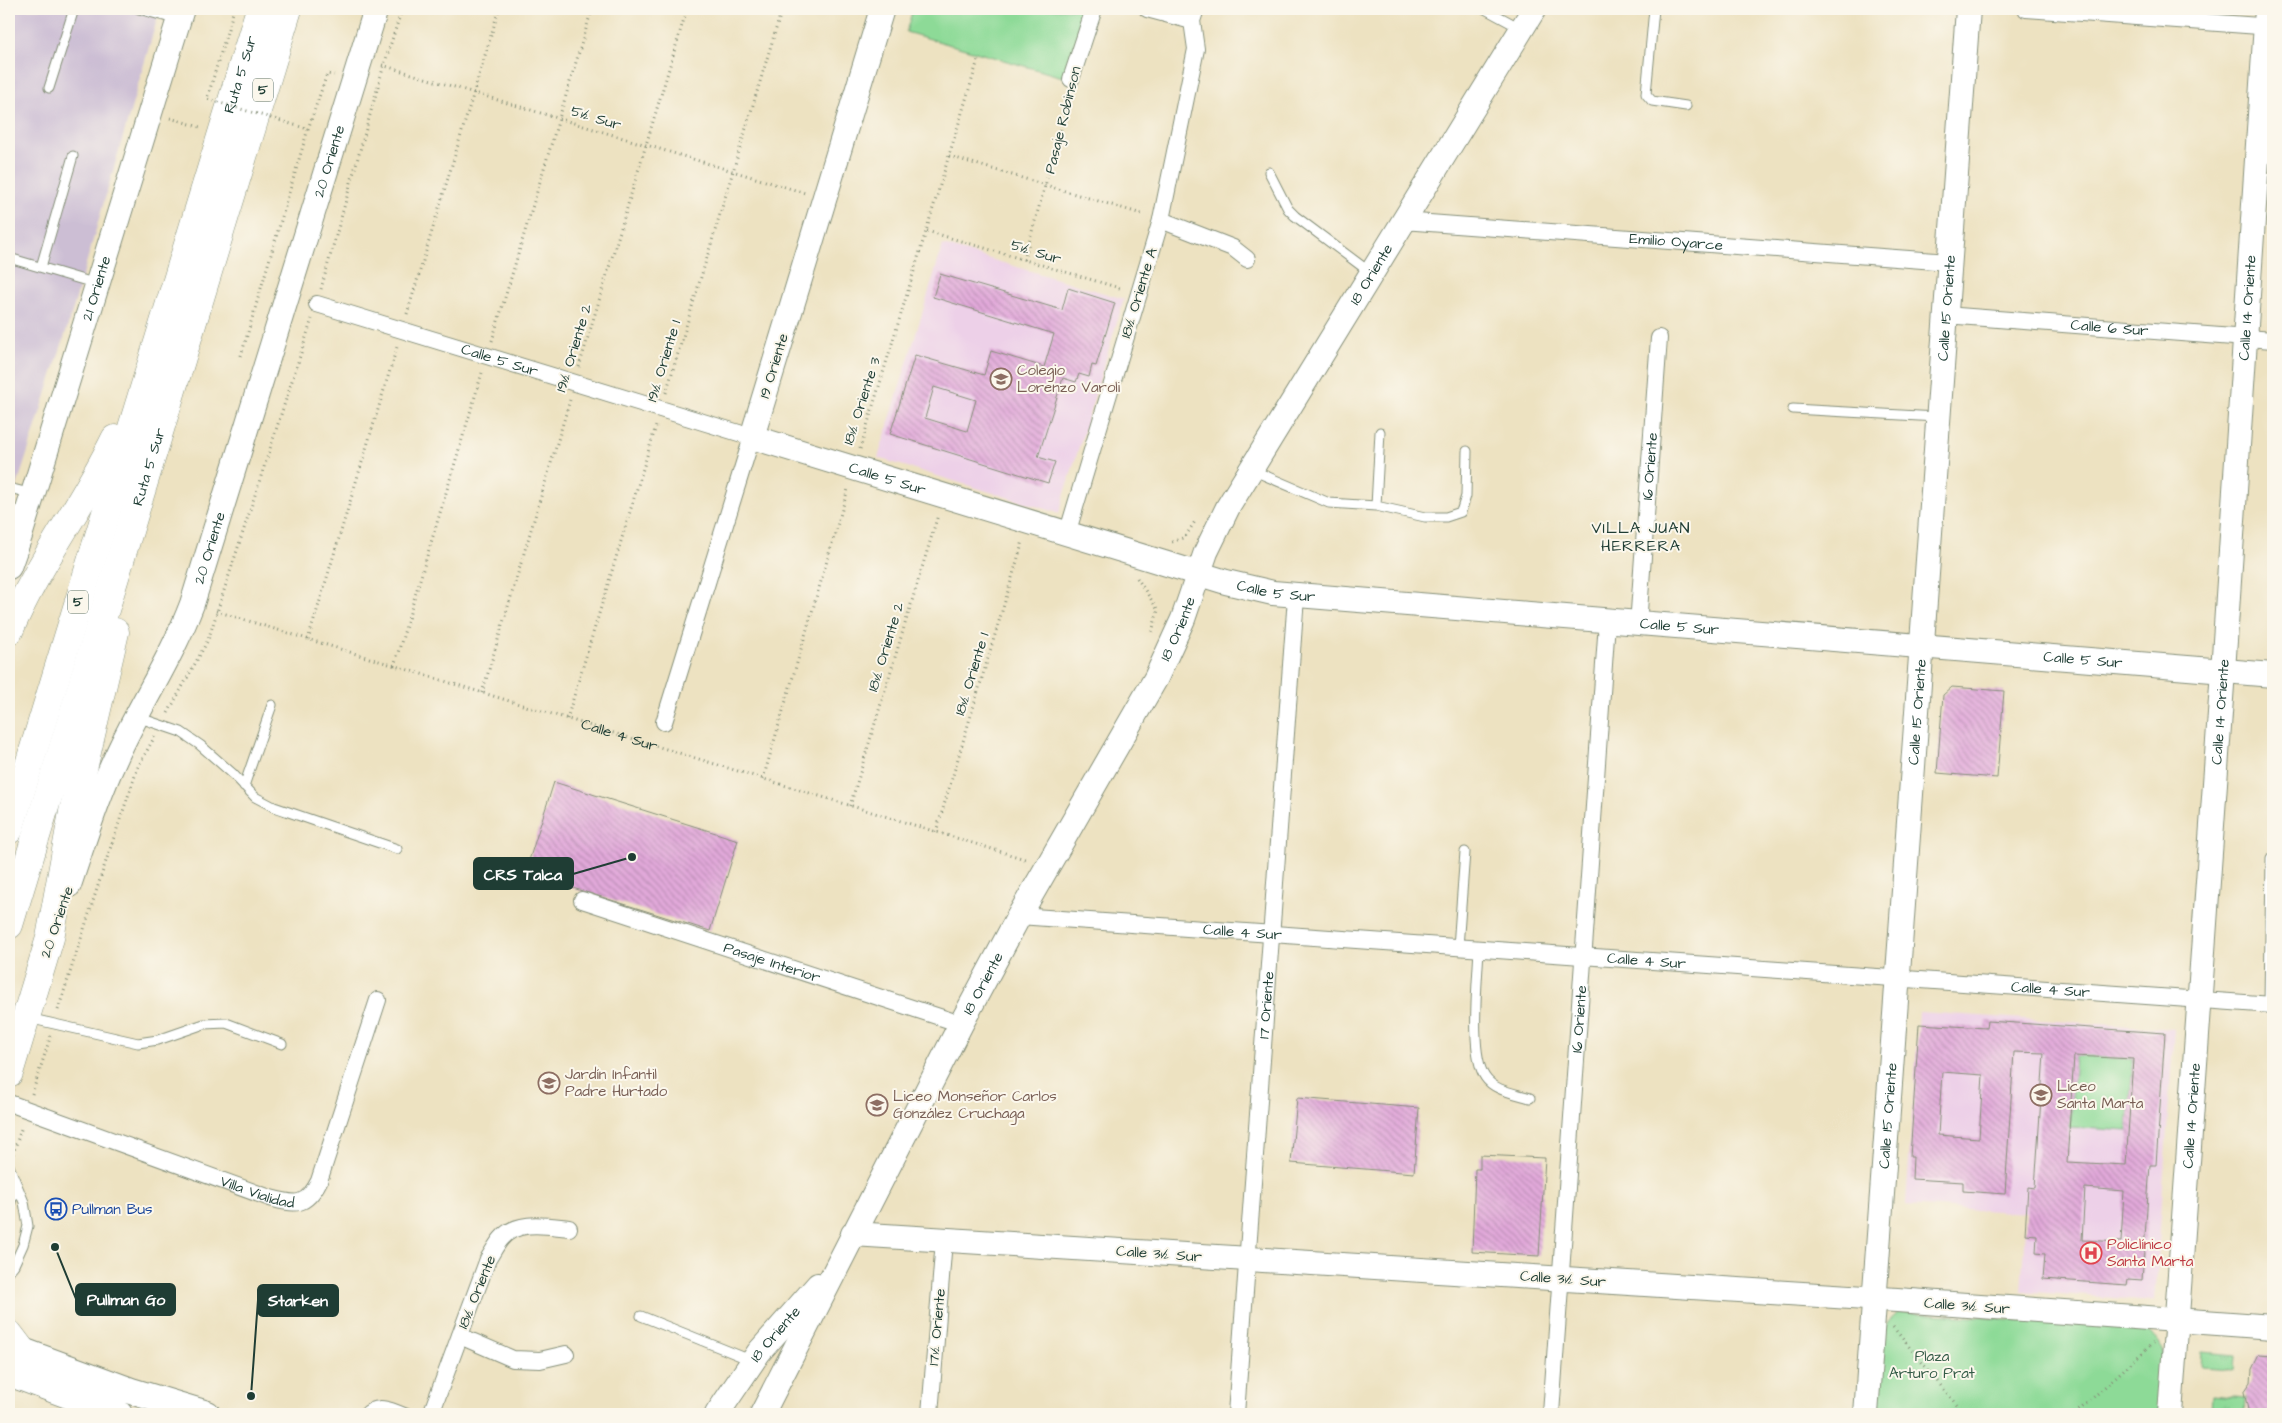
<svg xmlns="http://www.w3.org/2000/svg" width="2282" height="1423" font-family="'Architects Daughter',sans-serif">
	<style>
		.built { fill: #edd0e8 }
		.industrial { fill: #ccbed4 }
		.grass { fill: url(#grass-tufts); stroke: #568c66 }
		.green { fill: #8dda97; stroke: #568c66 }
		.building { fill: url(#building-back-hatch); fill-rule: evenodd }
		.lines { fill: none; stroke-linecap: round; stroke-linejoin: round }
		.lane-casing { stroke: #86907a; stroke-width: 11 }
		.street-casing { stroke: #86907a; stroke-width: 18 }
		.secondary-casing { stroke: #86907a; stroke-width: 26 }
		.primary-casing { stroke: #86907a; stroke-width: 28 }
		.highway-casing { stroke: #86907a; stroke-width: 29 }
		.path { stroke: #86907a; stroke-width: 3; stroke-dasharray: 1 4; stroke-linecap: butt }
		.lane { stroke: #fff; stroke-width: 9 }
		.street { stroke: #fff; stroke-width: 16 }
		.secondary { stroke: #fff; stroke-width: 24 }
		.primary { stroke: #fff; stroke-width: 26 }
		.highway { stroke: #fff; stroke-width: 28 }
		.path-bridge { stroke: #86907a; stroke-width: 3; stroke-dasharray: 1 4; stroke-linecap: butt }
		.labels { text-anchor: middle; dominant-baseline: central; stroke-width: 4; stroke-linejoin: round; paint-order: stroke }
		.shield { fill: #fbf7ec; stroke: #61756b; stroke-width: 1 }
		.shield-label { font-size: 14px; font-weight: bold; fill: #1f3d34 }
		.street-label { font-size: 15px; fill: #1f3d34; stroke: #fbf7ec }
		.education-label { font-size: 15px; fill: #785e54; stroke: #fbf7ec; text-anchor: start }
		.transit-label { font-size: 15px; fill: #164399; stroke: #fbf7ec; text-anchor: start }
		.health-label { font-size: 15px; fill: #be3a42; stroke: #fbf7ec; text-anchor: start }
		.park-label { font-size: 15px; fill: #355c48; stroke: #fbf7ec }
		.neighbourhood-label { font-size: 16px; letter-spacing: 1px; fill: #1f3d34; stroke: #fbf7ec }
		.leader { fill: none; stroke: #1f3d34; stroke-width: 2 }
		.callout-dot { fill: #1f3d34; stroke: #fbf7ec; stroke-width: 2 }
		.callout { fill: #1f3d34; stroke: #1f3d34; stroke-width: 2 }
		.callout-label { font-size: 16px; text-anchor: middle; font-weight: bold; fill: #fff }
	</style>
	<defs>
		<pattern id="grass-tufts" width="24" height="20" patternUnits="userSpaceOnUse" patternTransform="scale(1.25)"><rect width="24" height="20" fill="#8dda97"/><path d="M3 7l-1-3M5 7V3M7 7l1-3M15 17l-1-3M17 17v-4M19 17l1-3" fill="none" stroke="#79bc83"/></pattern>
		<pattern id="building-back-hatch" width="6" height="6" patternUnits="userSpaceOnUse" patternTransform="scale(1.25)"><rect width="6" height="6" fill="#e2a9da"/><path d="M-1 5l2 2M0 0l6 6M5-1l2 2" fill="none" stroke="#b78bb2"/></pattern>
	</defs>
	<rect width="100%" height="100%" fill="#fbf7ec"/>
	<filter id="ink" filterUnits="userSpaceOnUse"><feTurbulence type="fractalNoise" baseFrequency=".02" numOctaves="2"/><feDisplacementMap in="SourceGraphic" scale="10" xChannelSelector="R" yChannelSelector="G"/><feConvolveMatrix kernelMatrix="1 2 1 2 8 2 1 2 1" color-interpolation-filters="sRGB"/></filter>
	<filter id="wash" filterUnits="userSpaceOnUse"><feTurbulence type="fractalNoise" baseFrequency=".0096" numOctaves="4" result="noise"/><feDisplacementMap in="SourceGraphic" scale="20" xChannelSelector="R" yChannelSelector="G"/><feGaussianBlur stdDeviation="1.12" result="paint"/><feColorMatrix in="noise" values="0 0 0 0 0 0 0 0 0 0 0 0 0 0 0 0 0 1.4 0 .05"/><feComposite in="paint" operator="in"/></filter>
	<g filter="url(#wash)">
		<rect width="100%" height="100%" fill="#ede2c1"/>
		<!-- built -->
		<path class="built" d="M 943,245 L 1124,299 L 1059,513 L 878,458 Z
			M 1919,1012 L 2174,1029 L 2155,1301 L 2021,1291 L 2026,1213 L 1906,1205 Z"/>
		<!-- industrial -->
		<path class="industrial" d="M 9,9 L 160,9 L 70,319 L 9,511 Z"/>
		<!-- grass -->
		<path class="grass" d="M 2202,1352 L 2235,1355 L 2234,1369 L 2201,1367 Z
			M 2212,1396 L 2245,1399 L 2244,1413 L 2211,1410 Z"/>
		<!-- green -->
		<path class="green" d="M 913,9 L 1088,9 L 1066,78 L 906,32 Z
			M 2075,1056 L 2133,1059 L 2128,1131 L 2070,1127 Z
			M 1899,1312 L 2139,1328 C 2153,1335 2161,1341 2164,1357 L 2161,1414 L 1877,1414 L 1883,1333 L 1885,1325 Z"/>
		<g id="blocks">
			<!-- building -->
			<path class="building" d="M 940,274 L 1062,310 L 1068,288 L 1115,303 L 1096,366 L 1092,365 L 1089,377 L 1079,374 L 1076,382 L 1063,378 L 1038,457 L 1055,462 L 1048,483 L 890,434 L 915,355 L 984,375 L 991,351 L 1044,367 L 1054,334 L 933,297 ZM 934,387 L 976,400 L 967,431 L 925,418 Z
				M 1952,687 L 2004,691 L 1997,778 L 1937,773 L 1943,695 Z
				M 554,782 L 738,840 L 710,931 L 525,873 Z
				M 1987,1021 L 2165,1033 L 2156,1165 L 2150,1165 L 2142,1280 L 2128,1279 L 2127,1285 L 2043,1279 L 2045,1254 L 2036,1253 L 2037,1235 L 2025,1234 L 2028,1187 L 2035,1188 L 2044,1053 L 2014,1052 L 2005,1194 L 1963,1191 L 1963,1182 L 1912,1179 L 1913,1157 L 1910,1157 L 1919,1024 L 1986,1028 ZM 2074,1056 L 2133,1059 L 2126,1165 L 2067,1162 ZM 1942,1072 L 1983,1075 L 1979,1138 L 1938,1135 ZM 2085,1188 L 2124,1191 L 2121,1242 L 2082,1240 Z
				M 1297,1098 L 1419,1108 L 1414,1173 L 1291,1163 Z
				M 1480,1155 L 1545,1158 L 1539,1256 L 1472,1252 L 1475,1169 L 1480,1169 Z
				M 2259,1355 L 2273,1356 L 2273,1414 L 2249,1414 L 2244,1392 L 2251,1382 L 2252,1369 Z"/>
		</g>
	</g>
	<g filter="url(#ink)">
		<use href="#blocks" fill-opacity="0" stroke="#86907a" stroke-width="1"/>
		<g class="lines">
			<!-- lane casing -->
			<g class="lane-casing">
				<path id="lane" d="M 139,9 L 178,20
					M 1485,9 L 1522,29
					M 1654,9 L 1646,94 L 1652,101 L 1686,106
					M 49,88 L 74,9
					M 1269,172 L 1288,209 L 1295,216 L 1371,273
					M 9,258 L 97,284
					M 41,267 L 73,156
					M 1793,409 L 1937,417
					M 1252,470 L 1329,503 L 1376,506 L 1425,517 L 1446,517 L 1461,512 L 1466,496 L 1467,451
					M 9,488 L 33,494
					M 1376,506 L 1380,432
					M 137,717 L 181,732 L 200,745 L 233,774 L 255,797 L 274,807 L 397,849
					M 244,786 L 272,705
					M 1458,947 L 1465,852
					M 1479,948 C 1478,978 1469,1054 1485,1077 C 1494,1091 1515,1093 1530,1098
					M 2269,1004 L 2271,858
					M 28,1018 L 138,1043 L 158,1040 L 204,1024 L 226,1023 L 282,1044
					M 9,1166 L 24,1202 L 28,1226 L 23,1245 L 14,1265 L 9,1271
					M 9,1208 L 16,1186
					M 641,1316 L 753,1361
					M 363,1414 C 376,1399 392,1407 408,1414"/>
			</g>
			<!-- street casing -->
			<g class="street-casing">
				<g id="street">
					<path d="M 1147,9 L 1192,21"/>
					<path d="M 2026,9 L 2273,27"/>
					<path d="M 1071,79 L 1094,9"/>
					<path d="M 1161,220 L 1233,248 L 1247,259"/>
					<path id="s2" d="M 1403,221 L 1949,262"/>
					<path id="s3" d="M 317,304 L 752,437 L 664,722"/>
					<path id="s4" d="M 1945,315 L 2273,340"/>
					<path d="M 1067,534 L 1161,220 L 1196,49 L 1192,21 L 1196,9"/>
					<path id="s5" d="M 1638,625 L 1659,338"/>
					<path id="s6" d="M 582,900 L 961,1024"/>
					<path id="s7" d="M 1019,916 L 2273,1005"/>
					<path id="s8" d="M 9,1103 L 270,1198 C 296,1205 306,1207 319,1181 L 378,1000"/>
					<path d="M 460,1336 L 513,1359 L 540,1360 L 566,1354"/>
					<path d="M 431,1414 L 488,1259 C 492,1253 496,1245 501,1239 C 517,1219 548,1226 569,1228"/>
					<path d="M 930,1414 L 944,1240"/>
					<path id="s9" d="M 1236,1414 L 1296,597"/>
					<path id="s10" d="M 1551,1414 L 1607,622"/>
				</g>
			</g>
			<!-- secondary casing -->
			<g class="secondary-casing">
				<g id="secondary">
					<path id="s11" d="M 882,9 L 752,437 L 1226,582 L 1273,593 L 2273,675"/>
					<path id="s12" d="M 9,567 L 20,536 L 182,9"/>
					<path id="s13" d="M 69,885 C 83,844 95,803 113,764 C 137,709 171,660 192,604 L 376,9"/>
					<path d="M 853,1234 L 1897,1300 L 2273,1327"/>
					<path id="s14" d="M 717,1414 L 759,1352 L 818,1285"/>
					<path id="s15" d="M 762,1414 L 961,1024 L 1019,916 L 1156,678 L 1183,619 L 1206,552 L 1228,507 L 1534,9"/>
					<path id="s16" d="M 1866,1414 L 1968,9"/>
					<path id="s17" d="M 2170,1414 L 2223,671 L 2267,9"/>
				</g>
			</g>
			<!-- primary casing -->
			<g class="primary-casing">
				<path id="primary" d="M 9,1346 L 131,1391 L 207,1414
					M 9,1373 L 119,1414"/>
			</g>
			<!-- highway casing -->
			<g class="highway-casing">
				<g id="highway">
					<path d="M 9,631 C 38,563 83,505 115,439"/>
					<path id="s18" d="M 9,830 L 260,9"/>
					<path id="s19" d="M 9,925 L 288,9"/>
					<path d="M 9,1073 L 50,938 L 73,812 L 115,632"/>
					<path d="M 9,1334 L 22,1351"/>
				</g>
			</g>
			<!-- path -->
			<g class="path">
				<path d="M 382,65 L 805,193"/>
				<path d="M 170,118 L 200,127"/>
				<path d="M 308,129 L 327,74 L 334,75"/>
				<path d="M 949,156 L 1145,215"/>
				<path d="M 927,231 L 1123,289"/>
				<path d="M 1024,260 L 1070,97"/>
				<path d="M 321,289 L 384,65 L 402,9"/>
				<path d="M 407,314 L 499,9"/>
				<path d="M 492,341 L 592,9"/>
				<path d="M 579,367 L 687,9"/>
				<path d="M 666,393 L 782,9"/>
				<path d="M 860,449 L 978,60"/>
				<path d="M 1172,542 L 1185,537 L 1196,520"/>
				<path d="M 1137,578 L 1158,610 L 1152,632"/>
				<path id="s1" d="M 216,611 L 1028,860"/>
				<path d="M 308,640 L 397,347"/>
				<path d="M 394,666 L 482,373"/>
				<path d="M 482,693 L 570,400"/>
				<path d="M 168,713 L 208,640 L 312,319"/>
				<path d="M 567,719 L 656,426"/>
				<path d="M 763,779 L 848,489"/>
				<path d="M 850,806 L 938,515"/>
				<path d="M 936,832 L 1023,541"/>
				<path d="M 58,1010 L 105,864 L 138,767 L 155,736"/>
				<path d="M 32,1094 L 51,1035"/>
				<path d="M 13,1154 L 22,1126"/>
				<path d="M 1893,1327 L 1964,1414"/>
				<path d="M 2075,1414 L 2153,1343"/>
			</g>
			<!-- lane -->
			<use href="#lane" class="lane"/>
			<!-- street -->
			<use href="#street" class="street"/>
			<!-- secondary -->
			<use href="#secondary" class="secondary"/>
			<!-- primary -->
			<use href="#primary" class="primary"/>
			<!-- highway -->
			<use href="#highway" class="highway"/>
			<!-- path-bridge -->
			<path class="path-bridge" d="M 234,9 L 207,99 L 308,129 L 241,356"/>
		</g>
	</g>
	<!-- icons -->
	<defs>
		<g id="school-ring" transform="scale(1.125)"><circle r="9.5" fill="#fbf7ec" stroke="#8d6e63" stroke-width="1.5"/><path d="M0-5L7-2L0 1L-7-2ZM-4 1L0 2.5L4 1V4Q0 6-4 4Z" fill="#8d6e63"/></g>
		<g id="bus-ring" transform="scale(1.125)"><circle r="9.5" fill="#fbf7ec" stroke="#1a4fb4" stroke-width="1.5"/><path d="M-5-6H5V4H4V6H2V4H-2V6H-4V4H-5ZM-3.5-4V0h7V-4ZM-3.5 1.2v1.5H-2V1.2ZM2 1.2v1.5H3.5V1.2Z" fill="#1a4fb4"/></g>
		<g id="hospital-ring" transform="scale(1.125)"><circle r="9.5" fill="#fbf7ec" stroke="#e0444e" stroke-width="1.5"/><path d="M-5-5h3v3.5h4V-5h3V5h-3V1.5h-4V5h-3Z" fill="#e0444e"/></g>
	</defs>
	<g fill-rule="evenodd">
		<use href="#school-ring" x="1001" y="379"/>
		<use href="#school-ring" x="549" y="1083"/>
		<use href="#school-ring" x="2041" y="1095"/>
		<use href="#school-ring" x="877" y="1105"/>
		<use href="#bus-ring" x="56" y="1209"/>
		<use href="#hospital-ring" x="2091" y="1253"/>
	</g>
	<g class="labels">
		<!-- shield labels -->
		<g class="shield">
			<rect x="253" y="78.5" width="20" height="23" rx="4"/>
			<rect x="68" y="590.5" width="20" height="23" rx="4"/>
		</g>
		<g class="shield-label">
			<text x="263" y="90">5</text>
			<text x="78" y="602">5</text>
		</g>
		<!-- street labels -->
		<g class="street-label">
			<text stroke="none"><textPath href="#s18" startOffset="790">Ruta 5 Sur</textPath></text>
			<text transform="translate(596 118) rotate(17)">5½ Sur</text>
			<text transform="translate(1063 120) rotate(-76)">Pasaje Robinson</text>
			<text stroke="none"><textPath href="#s13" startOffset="771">20 Oriente</textPath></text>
			<text stroke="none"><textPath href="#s2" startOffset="274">Emilio Oyarce</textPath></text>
			<text transform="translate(1036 252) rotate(17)">5½ Sur</text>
			<text stroke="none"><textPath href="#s15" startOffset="1294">18 Oriente</textPath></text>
			<text stroke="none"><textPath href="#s12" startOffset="292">21 Oriente</textPath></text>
			<text transform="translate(1139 293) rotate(-73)">18½ Oriente A</text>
			<text stroke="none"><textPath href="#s17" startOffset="1109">Calle 14 Oriente</textPath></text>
			<text stroke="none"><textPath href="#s16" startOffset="1109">Calle 15 Oriente</textPath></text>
			<text stroke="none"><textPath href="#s4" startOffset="165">Calle 6 Sur</textPath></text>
			<text transform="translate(574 348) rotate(-73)">19½ Oriente 2</text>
			<text stroke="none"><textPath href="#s3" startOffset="191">Calle 5 Sur</textPath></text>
			<text transform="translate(664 361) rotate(-73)">19½ Oriente 1</text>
			<text transform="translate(774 366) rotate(-73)">19 Oriente</text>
			<text transform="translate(862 401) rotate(-72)">18½ Oriente 3</text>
			<text stroke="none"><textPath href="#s5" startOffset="159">16 Oriente</textPath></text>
			<text stroke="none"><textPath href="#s19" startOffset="479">Ruta 5 Sur</textPath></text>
			<text stroke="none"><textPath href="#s11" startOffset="589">Calle 5 Sur</textPath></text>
			<text stroke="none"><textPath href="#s13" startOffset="366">20 Oriente</textPath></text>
			<text stroke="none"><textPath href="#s11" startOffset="994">Calle 5 Sur</textPath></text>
			<text stroke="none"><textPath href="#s11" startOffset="1399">Calle 5 Sur</textPath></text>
			<text stroke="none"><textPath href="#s15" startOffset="889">18 Oriente</textPath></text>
			<text transform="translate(886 647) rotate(-73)">18½ Oriente 2</text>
			<text stroke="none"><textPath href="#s11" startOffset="1804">Calle 5 Sur</textPath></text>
			<text transform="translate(972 674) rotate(-73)">18½ Oriente 1</text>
			<text stroke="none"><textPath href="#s16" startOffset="704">Calle 15 Oriente</textPath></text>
			<text stroke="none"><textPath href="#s17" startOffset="704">Calle 14 Oriente</textPath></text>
			<text stroke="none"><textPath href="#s1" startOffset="422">Calle 4 Sur</textPath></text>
			<text transform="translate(57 922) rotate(-71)">20 Oriente</text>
			<text stroke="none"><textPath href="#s7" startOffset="224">Calle 4 Sur</textPath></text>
			<text stroke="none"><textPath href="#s7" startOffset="629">Calle 4 Sur</textPath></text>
			<text stroke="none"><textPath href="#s6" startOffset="200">Pasaje Interior</textPath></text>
			<text stroke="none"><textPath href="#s15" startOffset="484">18 Oriente</textPath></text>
			<text stroke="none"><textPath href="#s7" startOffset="1034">Calle 4 Sur</textPath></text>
			<text stroke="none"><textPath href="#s9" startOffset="410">17 Oriente</textPath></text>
			<text stroke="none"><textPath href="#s10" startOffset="396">16 Oriente</textPath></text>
			<text stroke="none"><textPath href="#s16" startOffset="299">Calle 15 Oriente</textPath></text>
			<text stroke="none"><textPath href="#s17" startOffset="299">Calle 14 Oriente</textPath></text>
			<text stroke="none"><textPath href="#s8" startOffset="264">Villa Vialidad</textPath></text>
			<text transform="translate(1159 1254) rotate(4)">Calle 3½ Sur</text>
			<text transform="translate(1563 1279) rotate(4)">Calle 3½ Sur</text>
			<text transform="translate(477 1292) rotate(-68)">18½ Oriente</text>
			<text transform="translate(1967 1306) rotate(4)">Calle 3½ Sur</text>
			<text transform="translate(937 1327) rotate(-85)">17½ Oriente</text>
			<text stroke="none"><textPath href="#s14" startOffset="99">18 Oriente</textPath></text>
		</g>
		<!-- education labels -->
		<g class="education-label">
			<text x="1017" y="370">Colegio<tspan x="1017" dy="17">Lorenzo Varoli</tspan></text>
			<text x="565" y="1074">Jardín Infantil<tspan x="565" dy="17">Padre Hurtado</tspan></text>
			<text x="2057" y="1086">Liceo<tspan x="2057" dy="17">Santa Marta</tspan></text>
			<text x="893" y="1096">Liceo Monseñor Carlos<tspan x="893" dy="17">González Cruchaga</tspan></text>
		</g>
		<!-- transit labels -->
		<g class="transit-label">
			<text x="72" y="1209">Pullman Bus</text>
		</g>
		<!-- health labels -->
		<g class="health-label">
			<text x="2107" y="1244">Policlínico<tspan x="2107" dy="17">Santa Marta</tspan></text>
		</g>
		<!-- park labels -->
		<g class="park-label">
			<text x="1932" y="1356">Plaza<tspan x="1932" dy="17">Arturo Prat</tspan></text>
		</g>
		<!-- neighbourhood labels -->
		<g class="neighbourhood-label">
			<text x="1641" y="528">VILLA JUAN<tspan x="1641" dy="18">HERRERA</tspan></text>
		</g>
	</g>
	<!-- callouts -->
	<path class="leader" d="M632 857L573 874M55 1247L76 1299M251 1396L258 1300"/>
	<g class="callout-dot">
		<circle cx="632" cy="857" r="5"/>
		<circle cx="55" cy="1247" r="5"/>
		<circle cx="251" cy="1396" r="5"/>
	</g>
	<g class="callout">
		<rect x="474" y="858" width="99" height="31" rx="5"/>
		<rect x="76" y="1284" width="99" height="31" rx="5"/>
		<rect x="258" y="1285" width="80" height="31" rx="5"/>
	</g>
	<g class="callout-label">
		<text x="523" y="880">CRS Talca</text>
		<text x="126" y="1305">Pullman Go</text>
		<text x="298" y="1306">Starken</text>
	</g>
	<!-- margin -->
	<rect width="2282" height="1423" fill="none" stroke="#fbf7ec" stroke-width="30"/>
</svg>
